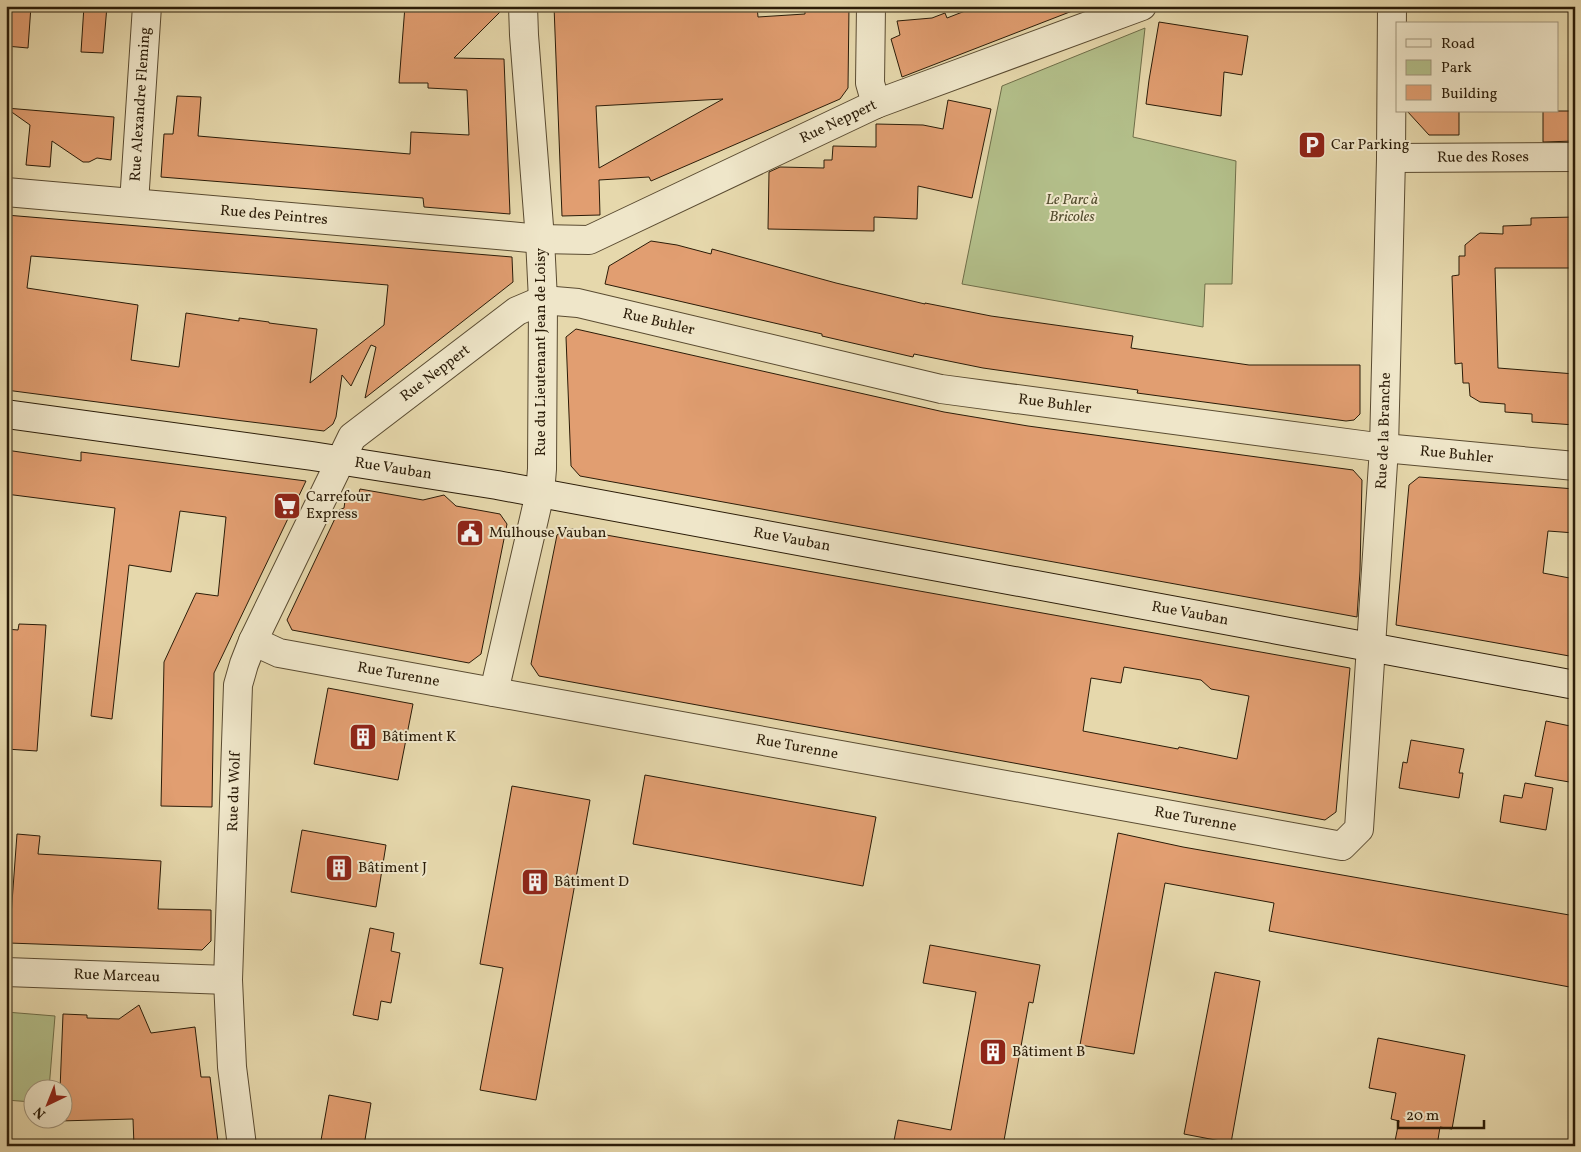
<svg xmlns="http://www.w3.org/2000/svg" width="1581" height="1152" font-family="Vollkorn,serif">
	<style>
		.green { fill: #b3bf8a; stroke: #6f6e49 }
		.building { fill: #e19e71; stroke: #2b1c08; fill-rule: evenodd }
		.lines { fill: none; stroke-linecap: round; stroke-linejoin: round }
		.street-casing { stroke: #5a4b31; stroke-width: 30 }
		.secondary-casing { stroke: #2b1c08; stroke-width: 30 }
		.street { stroke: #efe6c9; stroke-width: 28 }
		.secondary { stroke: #efe6c9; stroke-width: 28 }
		.labels { text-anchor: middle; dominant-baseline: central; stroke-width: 4; stroke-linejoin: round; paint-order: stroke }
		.street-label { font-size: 15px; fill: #2b1c08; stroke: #efe6c9 }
		.poi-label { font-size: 15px; fill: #2b1c08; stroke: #efe6c9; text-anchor: start }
		.park-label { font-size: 15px; font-style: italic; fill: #544d2f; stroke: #efe6c9 }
	</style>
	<rect width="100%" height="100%" fill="#e6d8ac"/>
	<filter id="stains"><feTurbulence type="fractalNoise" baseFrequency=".004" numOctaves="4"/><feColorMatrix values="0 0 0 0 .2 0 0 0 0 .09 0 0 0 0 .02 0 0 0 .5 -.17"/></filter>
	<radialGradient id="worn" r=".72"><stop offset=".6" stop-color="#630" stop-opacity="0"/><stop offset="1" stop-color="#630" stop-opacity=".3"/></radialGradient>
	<!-- green -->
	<path class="green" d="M 1145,28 L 1133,137 L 1236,161 L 1232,284 L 1205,284 L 1203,327 L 962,284 L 1002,86 Z
		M 6,1012 L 55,1016 L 49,1089 L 32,1090 L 32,1102 L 6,1100 Z"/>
	<!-- building -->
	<path class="building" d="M 6,6 L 31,6 L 28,48 L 6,46 Z
		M 84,6 L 107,6 L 103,53 L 81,52 Z
		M 405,6 L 506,6 L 454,58 L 504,59 L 510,214 L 424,207 L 423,198 L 161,177 L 164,134 L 173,134 L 177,96 L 201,97 L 198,136 L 410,154 L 411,132 L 469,135 L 467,90 L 428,88 L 428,83 L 399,83 Z
		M 554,6 L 757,6 L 758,17 L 805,14 L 805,9 L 811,9 L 811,6 L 849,6 L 848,88 L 840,99 L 651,181 L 649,177 L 599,180 L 600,215 L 562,216 ZM 723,99 L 599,168 L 596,106 Z
		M 978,6 L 1080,6 L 1080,8 L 902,77 L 891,39 L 900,35 L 897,21 L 932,18 L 945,13 L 947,18 Z
		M 1159,22 L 1248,36 L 1242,75 L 1224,72 L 1221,116 L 1146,104 L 1149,80 Z
		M 948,100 L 991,109 L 972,198 L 918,186 L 917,219 L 874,217 L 874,231 L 768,229 L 769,172 L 780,167 L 824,168 L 824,160 L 832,160 L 833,146 L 876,147 L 876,124 L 923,125 L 943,129 Z
		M 6,108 L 114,117 L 111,160 L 97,158 L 89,162 L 83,162 L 52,141 L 50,167 L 26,165 L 30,125 Z
		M 1407,111 L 1459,111 L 1459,135 L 1429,135 Z
		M 1543,111 L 1575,111 L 1575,141 L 1543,142 Z
		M 6,215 L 512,257 L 513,282 L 365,398 L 376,347 L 371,345 L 351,386 L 342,375 L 336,417 L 333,424 L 324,431 L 227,419 L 6,390 ZM 31,256 L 388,285 L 384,325 L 310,383 L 317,329 L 269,323 L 269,322 L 239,318 L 239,321 L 186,313 L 179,367 L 131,360 L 138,305 L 27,288 Z
		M 1575,217 L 1575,268 L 1495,268 L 1498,368 L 1575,374 L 1575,425 L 1532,422 L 1532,414 L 1505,412 L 1505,404 L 1480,402 L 1470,396 L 1469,383 L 1463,383 L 1462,363 L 1455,364 L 1452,276 L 1459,275 L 1459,256 L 1465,256 L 1465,245 L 1477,235 L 1480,233 L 1503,234 L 1503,226 L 1531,225 L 1531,218 Z
		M 651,241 L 677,245 L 711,254 L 712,249 L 836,283 L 925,304 L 925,303 L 991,316 L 1133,336 L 1131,348 L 1249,365 L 1360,365 L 1360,414 L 1354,420 L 1346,421 L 1137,393 L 1138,390 L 983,368 L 914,354 L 913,357 L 822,336 L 822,334 L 605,284 L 609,266 Z
		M 576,329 L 944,412 L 1028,426 L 1353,470 L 1362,480 L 1360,571 L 1357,617 L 580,476 L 571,466 L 566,337 Z
		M 6,450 L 81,461 L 81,452 L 306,481 L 214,673 L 212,807 L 161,806 L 164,662 L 196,593 L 218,596 L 226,517 L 180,511 L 171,572 L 129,565 L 112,719 L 91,716 L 115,508 L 6,494 Z
		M 1419,477 L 1575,489 L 1575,533 L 1548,531 L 1543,573 L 1575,579 L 1575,657 L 1396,625 L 1409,485 Z
		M 360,489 L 423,500 L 444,495 L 456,506 L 500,514 L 507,524 L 481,654 L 469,663 L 292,630 L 287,620 L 339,510 L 344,508 L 346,494 L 358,496 Z
		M 567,528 L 1350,668 L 1336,812 L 1325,820 L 539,676 L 531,664 L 557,535 ZM 1124,667 L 1201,680 L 1211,689 L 1249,696 L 1237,759 L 1179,747 L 1178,749 L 1083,731 L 1091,678 L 1121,683 Z
		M 19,624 L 46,625 L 37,751 L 6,749 L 6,629 L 18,630 Z
		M 328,688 L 413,704 L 398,780 L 314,764 Z
		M 1546,721 L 1575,727 L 1575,783 L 1535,776 Z
		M 1411,740 L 1464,749 L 1459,773 L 1463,773 L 1459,798 L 1399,788 L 1403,762 L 1407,763 Z
		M 645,775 L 876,817 L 863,886 L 633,844 Z
		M 1525,783 L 1553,788 L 1546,830 L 1500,822 L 1504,795 L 1522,798 Z
		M 512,786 L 590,800 L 536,1100 L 480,1090 L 503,968 L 480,964 Z
		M 302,830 L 386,845 L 376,907 L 291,892 Z
		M 1118,833 L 1183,847 L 1575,916 L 1575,988 L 1269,931 L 1274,903 L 1165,883 L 1134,1054 L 1080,1045 Z
		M 17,834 L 40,836 L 38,854 L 161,861 L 158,909 L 211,910 L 211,941 L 202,950 L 9,943 Z
		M 370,928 L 394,933 L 391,951 L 400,953 L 391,1003 L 381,1001 L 378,1020 L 353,1015 Z
		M 930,945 L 1040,965 L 1033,1003 L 1029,1002 L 1003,1146 L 893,1146 L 898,1120 L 951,1130 L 976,992 L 923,983 Z
		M 1215,972 L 1260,981 L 1231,1143 L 1184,1134 Z
		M 139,1005 L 151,1033 L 195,1027 L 201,1077 L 210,1077 L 218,1142 L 197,1142 L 197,1146 L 134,1146 L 133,1119 L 59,1121 L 59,1120 L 62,1120 L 62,1090 L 60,1090 L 63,1014 L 87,1015 L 87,1018 L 119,1019 Z
		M 1378,1038 L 1465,1055 L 1452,1129 L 1440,1127 L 1437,1146 L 1394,1146 L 1399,1121 L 1391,1119 L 1396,1093 L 1369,1088 Z
		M 329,1095 L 371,1103 L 364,1146 L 320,1146 Z"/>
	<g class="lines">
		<!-- street casing -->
		<g class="street-casing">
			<g id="street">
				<path d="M 871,6 L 870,83 L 876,104"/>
				<path id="s1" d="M 1391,158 L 1575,157"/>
				<path id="s2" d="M 6,192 L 509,236 L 540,239 L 589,240 L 876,104 L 1142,6"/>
				<path id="s3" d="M 134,203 L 147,6"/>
				<path id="s4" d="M 253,641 L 279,653 L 1342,846 L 1359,829 L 1384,448 L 1391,158 L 1392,6"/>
				<path d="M 494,692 L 540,493 L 542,469 L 543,300 L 540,239 L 524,35 L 523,6"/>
				<path id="s5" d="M 6,972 L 228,980"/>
				<path id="s6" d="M 242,1146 L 232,1067 L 228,980 L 238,685 L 244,664 L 253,641 L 352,437 L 517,311 L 543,300 L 578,303 L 941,389 L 1384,448 L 1575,466"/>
			</g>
		</g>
		<!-- secondary casing -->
		<g class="secondary-casing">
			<g id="secondary">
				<path id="s7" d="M 6,414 L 312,456 L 497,485 L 1575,685"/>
			</g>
		</g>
		<!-- street -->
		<use href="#street" class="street"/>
		<!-- secondary -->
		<use href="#secondary" class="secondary"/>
	</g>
	<!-- icons -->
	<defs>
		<g id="parking-square" transform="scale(1.4375)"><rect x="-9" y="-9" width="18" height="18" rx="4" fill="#8f2418" stroke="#efe6c9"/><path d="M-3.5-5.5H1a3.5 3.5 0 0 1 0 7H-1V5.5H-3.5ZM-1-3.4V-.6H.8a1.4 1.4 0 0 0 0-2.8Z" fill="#fff"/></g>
		<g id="supermarket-square" transform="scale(1.4375)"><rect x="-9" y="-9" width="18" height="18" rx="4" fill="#8f2418" stroke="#efe6c9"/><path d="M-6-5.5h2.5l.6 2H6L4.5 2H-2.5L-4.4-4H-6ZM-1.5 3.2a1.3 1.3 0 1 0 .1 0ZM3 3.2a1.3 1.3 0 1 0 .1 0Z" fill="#fff"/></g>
		<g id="civic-square" transform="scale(1.4375)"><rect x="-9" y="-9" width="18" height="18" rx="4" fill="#8f2418" stroke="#efe6c9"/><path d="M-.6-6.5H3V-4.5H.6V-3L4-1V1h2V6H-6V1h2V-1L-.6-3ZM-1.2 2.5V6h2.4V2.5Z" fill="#fff"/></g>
		<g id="building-square" transform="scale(1.4375)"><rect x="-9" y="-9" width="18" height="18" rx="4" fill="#8f2418" stroke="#efe6c9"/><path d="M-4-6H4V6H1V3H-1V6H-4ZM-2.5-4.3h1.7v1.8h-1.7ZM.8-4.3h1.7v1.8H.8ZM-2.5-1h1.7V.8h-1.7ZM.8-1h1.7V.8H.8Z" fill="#fff"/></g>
	</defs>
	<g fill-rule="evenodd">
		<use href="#parking-square" x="1312" y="145"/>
		<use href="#supermarket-square" x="287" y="506"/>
		<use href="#civic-square" x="470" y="533"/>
		<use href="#building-square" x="363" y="737"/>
		<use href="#building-square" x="339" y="868"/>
		<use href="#building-square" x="535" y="882"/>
		<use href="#building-square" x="993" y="1052"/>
	</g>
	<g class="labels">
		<!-- street labels -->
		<g class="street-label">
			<text stroke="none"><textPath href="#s3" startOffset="99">Rue Alexandre Fleming</textPath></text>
			<text stroke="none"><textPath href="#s2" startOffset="861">Rue Neppert</textPath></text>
			<text stroke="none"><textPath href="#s1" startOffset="92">Rue des Roses</textPath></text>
			<text stroke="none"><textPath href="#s2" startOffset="269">Rue des Peintres</textPath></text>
			<text stroke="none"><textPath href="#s6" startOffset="1089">Rue Buhler</textPath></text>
			<text transform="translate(541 352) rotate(-90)">Rue du Lieutenant Jean de Loisy</text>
			<text stroke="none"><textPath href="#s6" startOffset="840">Rue Neppert</textPath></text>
			<text stroke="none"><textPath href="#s6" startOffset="1494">Rue Buhler</textPath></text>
			<text stroke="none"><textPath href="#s4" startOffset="1532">Rue de la Branche</textPath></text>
			<text stroke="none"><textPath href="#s6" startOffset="1899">Rue Buhler</textPath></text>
			<text stroke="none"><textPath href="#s7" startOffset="391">Rue Vauban</textPath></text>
			<text stroke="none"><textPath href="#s7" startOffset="796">Rue Vauban</textPath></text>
			<text stroke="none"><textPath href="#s7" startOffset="1201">Rue Vauban</textPath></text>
			<text stroke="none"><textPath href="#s4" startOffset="150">Rue Turenne</textPath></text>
			<text stroke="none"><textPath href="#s4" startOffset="555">Rue Turenne</textPath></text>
			<text stroke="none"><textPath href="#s6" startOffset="355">Rue du Wolf</textPath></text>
			<text stroke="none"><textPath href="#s4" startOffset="960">Rue Turenne</textPath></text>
			<text stroke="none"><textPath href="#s5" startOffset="111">Rue Marceau</textPath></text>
		</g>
		<!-- poi labels -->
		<g class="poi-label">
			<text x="1331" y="145">Car Parking</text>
			<text x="306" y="497">Carrefour<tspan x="306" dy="17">Express</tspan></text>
			<text x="489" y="533">Mulhouse Vauban</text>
			<text x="382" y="737">Bâtiment K</text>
			<text x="358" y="868">Bâtiment J</text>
			<text x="554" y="882">Bâtiment D</text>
			<text x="1012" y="1052">Bâtiment B</text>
		</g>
		<!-- park labels -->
		<g class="park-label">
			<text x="1072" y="200">Le Parc à<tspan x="1072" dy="17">Bricoles</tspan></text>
		</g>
	</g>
	<!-- margin -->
	<rect width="1581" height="1152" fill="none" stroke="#e6d8ac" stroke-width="25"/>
	<rect x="8" y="8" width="1566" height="1137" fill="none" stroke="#2b1c08" stroke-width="2.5"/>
	<rect x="12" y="12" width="1556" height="1127" fill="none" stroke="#2b1c08"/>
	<!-- legend -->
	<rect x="1396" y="22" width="162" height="90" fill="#efe6c9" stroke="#a1957c"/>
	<rect x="1406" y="39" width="25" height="8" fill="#efe6c9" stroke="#a1957c"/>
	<text x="1441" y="48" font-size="15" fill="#2b1c08">Road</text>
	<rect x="1406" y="60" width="25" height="15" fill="#b3bf8a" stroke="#a1957c"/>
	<text x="1441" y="72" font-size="15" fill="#2b1c08">Park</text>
	<rect x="1406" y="85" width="25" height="15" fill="#e19e71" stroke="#a1957c"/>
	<text x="1441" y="98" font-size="15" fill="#2b1c08">Building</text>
	<!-- north arrow -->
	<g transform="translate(48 1104) rotate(223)"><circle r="24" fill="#efe6c9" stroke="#a1957c"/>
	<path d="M0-4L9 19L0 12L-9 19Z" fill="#8f2418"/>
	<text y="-8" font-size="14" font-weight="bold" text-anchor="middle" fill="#2b1c08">N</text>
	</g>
	<!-- scale -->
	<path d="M1398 1120v8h86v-8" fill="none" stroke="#2b1c08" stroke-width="2.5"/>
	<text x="1406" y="1120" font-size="15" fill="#2b1c08" stroke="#efe6c9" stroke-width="4" paint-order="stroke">20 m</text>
	<rect width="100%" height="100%" filter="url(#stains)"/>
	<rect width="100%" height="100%" fill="url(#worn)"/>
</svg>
